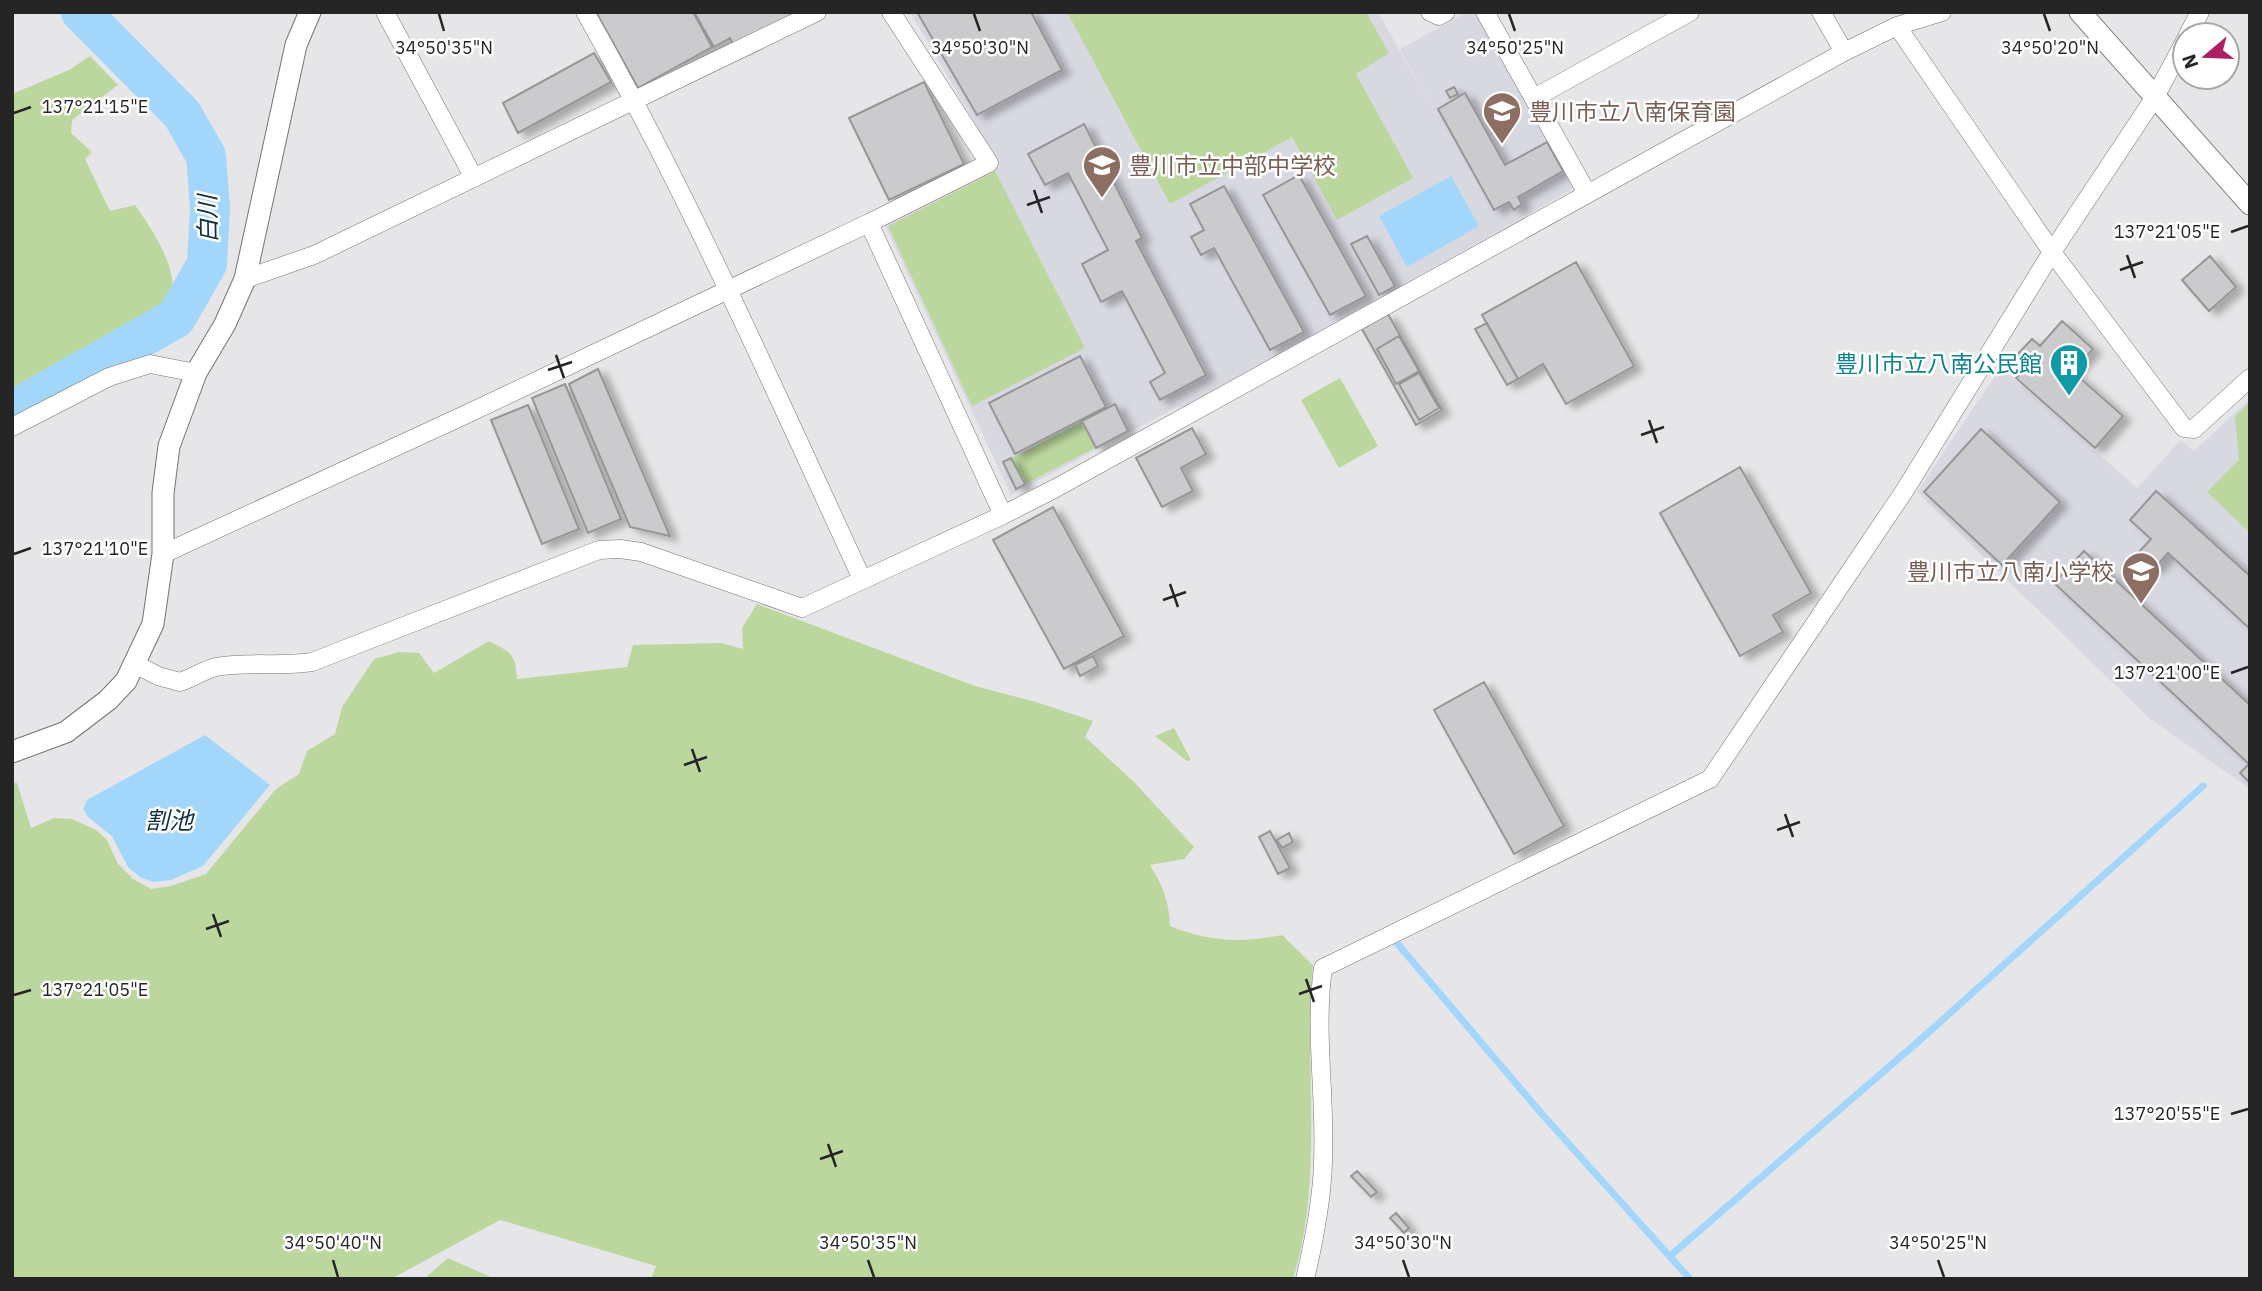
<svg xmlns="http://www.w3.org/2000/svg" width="2262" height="1291" font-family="'IBM Plex Sans','Noto Sans JP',sans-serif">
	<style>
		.built { fill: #d8d8e1 }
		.green { fill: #bbd79e }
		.water { fill: #a3d6fb }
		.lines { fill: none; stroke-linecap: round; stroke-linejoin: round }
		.stream { stroke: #a3d6fb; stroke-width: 7 }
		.river { stroke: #a3d6fb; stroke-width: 40 }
		.building { fill: #cbcacc; stroke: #969597; stroke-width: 2; filter: url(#shadow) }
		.minor-casing { stroke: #757577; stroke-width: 19 }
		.tertiary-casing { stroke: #757577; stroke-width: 23 }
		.minor { stroke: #fff; stroke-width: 18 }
		.tertiary { stroke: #fff; stroke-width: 21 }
		.ticks { fill: none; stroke: #252526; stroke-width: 2.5 }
		.labels { text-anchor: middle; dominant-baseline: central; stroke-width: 5; stroke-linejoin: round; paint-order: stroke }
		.education-label { font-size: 23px; fill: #785e54; stroke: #fff; text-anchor: start }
		.culture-label { font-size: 23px; fill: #0d838f; stroke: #fff; text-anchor: end }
		.water-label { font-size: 24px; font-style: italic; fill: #122f42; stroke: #fff }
		.ticks-label { font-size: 18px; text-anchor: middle; fill: #252526; stroke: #fff; stroke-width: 5; stroke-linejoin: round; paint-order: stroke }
	</style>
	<defs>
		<filter id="shadow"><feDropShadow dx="8" dy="4.5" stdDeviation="3.5" flood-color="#0004"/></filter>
	</defs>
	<rect width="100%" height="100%" fill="#e6e6e8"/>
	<!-- built -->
	<path class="built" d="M 910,12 L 1378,12 L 1433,110 L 1400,49 L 1468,12 L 1476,12 L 1575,188 L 1185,407 L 1177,407 L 1011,495 L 885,225 L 1000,166 Z
		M 2001,367 L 2137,488 L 2181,440 L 2194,451 L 2250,399 L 2250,789 L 2149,718 L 1917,492 Z"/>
	<!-- green -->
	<path class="green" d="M 1067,12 L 1366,12 L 1389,53 L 1356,74 L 1413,178 L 1337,220 L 1292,137 L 1170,204 Z
		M 90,56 L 118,85 L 72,120 L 71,133 L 92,152 L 85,159 L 110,211 L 135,205 C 152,229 186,278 167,307 C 165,311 158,315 155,318 L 12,404 L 12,94 L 69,70 Z
		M 995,171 L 1085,348 L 972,406 L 888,226 Z
		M 1340,378 L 1378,446 L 1339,468 L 1301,400 Z
		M 2250,402 L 2250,533 L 2207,492 L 2239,460 L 2235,416 Z
		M 1081,422 L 1095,448 L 1025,484 L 1012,458 Z
		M 757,604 L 975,686 L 1036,702 L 1093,721 L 1085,737 L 1134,782 L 1194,847 L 1184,859 L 1150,865 C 1163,886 1169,901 1170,926 C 1209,942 1241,943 1282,935 L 1313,965 C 1303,1070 1325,1176 1293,1279 L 651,1279 L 656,1266 L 500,1220 L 391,1279 L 12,1279 L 12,783 L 17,783 L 31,828 L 54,818 L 72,819 L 96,830 L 107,840 L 118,864 L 133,879 L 151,889 L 171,886 L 206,874 L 276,789 L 299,774 L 307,751 L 335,734 L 342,707 L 374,659 L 399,652 L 419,653 L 434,673 L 489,641 C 512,653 515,653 517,679 L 627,667 L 633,645 L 721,643 L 743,649 L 742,628 Z
		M 1174,728 L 1191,760 L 1187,761 L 1155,736 Z
		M 448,1258 L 495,1279 L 424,1279 Z"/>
	<!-- water -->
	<path class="water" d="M 1451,176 L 1479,226 L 1407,267 L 1379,216 Z
		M 205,735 L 270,785 L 203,866 L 171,880 L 154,882 L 140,877 L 128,867 L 112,836 L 89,818 L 83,809 L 87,800 Z"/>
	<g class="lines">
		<!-- stream -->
		<path class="stream" d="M 1396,942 L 1541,1113 L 1690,1279
			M 1670,1256 L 1920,1040 L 2203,786"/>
		<!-- river -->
		<path class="river" d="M 12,411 L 176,318 L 207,264 L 210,208 L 206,156 L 182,114 L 81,12"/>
	</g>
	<!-- building -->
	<path class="building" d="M 596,12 L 693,12 L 712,47 L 638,88 Z
		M 694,12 L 801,12 L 736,49 L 730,38 L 714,47 Z
		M 917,12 L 1031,12 L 1062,70 L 977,115 Z
		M 594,53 L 611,82 L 518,133 L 503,103 Z
		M 924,82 L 964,164 L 889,200 L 849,118 Z
		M 1454,87 L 1458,94 L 1450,98 L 1446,91 Z
		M 1465,93 L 1505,165 L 1547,142 L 1563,171 L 1518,197 L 1522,204 L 1514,210 L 1509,202 L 1494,210 L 1438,109 Z
		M 1084,124 L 1142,238 L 1136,241 L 1206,375 L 1160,400 L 1150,382 L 1165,373 L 1122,291 L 1101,302 L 1082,264 L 1108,250 L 1068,173 L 1045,185 L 1028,154 Z
		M 1299,175 L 1366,296 L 1330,315 L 1263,195 Z
		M 1224,186 L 1304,332 L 1270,350 L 1214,248 L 1201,255 L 1191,237 L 1204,230 L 1190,204 Z
		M 1367,236 L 1395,286 L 1379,295 L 1351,244 Z
		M 2210,256 L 2236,287 L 2209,311 L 2182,280 Z
		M 1576,262 L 1634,366 L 1566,404 L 1543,364 L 1518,379 L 1482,315 Z
		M 1388,314 L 1442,410 L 1416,425 L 1362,329 Z
		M 2062,321 L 2093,349 L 2073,372 L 2123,416 L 2095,448 L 2016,378 L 2024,369 L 2013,359 L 2032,339 L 2040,346 Z
		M 1487,323 L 1518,379 L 1507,385 L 1475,329 Z
		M 1399,336 L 1419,371 L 1396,384 L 1377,349 Z
		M 1080,356 L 1106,407 L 1015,454 L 989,403 Z
		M 598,369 L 670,536 L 630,527 L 569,384 Z
		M 1419,373 L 1439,408 L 1419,420 L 1399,384 Z
		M 565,384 L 621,519 L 588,533 L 532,398 Z
		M 1115,404 L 1128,431 L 1096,448 L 1082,421 Z
		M 528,405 L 579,529 L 542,544 L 491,420 Z
		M 1192,428 L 1206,454 L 1181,468 L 1193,491 L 1162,507 L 1136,458 Z
		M 1981,429 L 2060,502 L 2002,565 L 1924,492 Z
		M 1011,458 L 1025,484 L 1016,489 L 1003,462 Z
		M 1740,467 L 1811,593 L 1773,615 L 1783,632 L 1740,656 L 1660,513 Z
		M 2156,491 L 2250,576 L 2250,629 L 2168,553 L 2154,569 L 2137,554 L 2151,539 L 2130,520 Z
		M 1053,507 L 1124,636 L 1064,669 L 993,540 Z
		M 2084,551 L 2250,705 L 2250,783 L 2240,773 L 2249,764 L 2054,583 Z
		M 1093,656 L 1098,666 L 1080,676 L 1075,665 Z
		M 1484,682 L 1564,826 L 1514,854 L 1434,710 Z
		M 1270,831 L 1290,868 L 1278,874 L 1259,837 Z
		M 1289,833 L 1293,842 L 1282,848 L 1277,840 Z
		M 1357,1171 L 1377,1192 L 1371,1197 L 1351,1176 Z
		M 1396,1213 L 1409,1228 L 1404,1233 L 1390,1218 Z"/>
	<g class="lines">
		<!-- minor casing -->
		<g class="minor-casing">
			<path id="minor" d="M 385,12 L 474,178
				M 585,12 C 689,195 774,389 862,579
				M 891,12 L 989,163 L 869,223 L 1003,515
				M 1430,12 L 1439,16 L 1446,12
				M 1485,12 L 1587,193
				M 1821,12 L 1844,52
				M 1897,26 L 2052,252 L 2184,428 L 2194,429 L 2250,378
				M 2188,35 L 2200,12
				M 1534,98 L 1690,12
				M 245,279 L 314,255 L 817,12
				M 12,427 L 109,377 L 150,364 L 196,373
				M 163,554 L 469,413 L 869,223
				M 135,664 L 158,676 L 180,682 C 192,678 204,670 216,667 C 247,661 280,667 312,662 L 599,550 L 620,549 L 641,552 L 802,608 L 1003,515 L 1056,488 L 1844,52 L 1897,26 L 1942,12
				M 1305,1279 C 1314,1241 1322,1200 1323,1162 C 1326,1097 1314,1032 1323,968 L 1710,779 L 1905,490 L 2052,252 L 2155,97 L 2185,41"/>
		</g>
		<!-- tertiary casing -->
		<g class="tertiary-casing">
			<path id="tertiary" d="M 2080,12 L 2250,204
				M 12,752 L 66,732 L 108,700 L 126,681 L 153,624 L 163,554 L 163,493 L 169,446 L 196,373 L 225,324 L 245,279 L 296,45 L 310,12"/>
		</g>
		<!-- minor -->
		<use href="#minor" class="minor"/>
		<!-- tertiary -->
		<use href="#tertiary" class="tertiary"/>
	</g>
	<!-- ticks -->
	<path class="ticks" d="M 439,14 L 444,31M 974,14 L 980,31M 1509,14 L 1515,31M 2044,14 L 2050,31M 14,113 L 31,107M 1034,190 L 1042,213M 1027,205 L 1050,197M 2231,232 L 2248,226M 2127,255 L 2135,278M 2120,270 L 2143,262M 556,355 L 564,378M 548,370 L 572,362M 1649,420 L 1657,443M 1641,435 L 1664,427M 14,554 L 31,548M 1170,584 L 1178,607M 1163,600 L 1186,592M 2231,673 L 2248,667M 692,749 L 700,772M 684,765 L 707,757M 1785,814 L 1793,837M 1777,830 L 1800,822M 213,914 L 221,937M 206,929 L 229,921M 1306,979 L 1314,1002M 1299,994 L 1322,986M 14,995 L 31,990M 2231,1114 L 2248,1109M 828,1144 L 836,1167M 820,1159 L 843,1151M 333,1260 L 338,1277M 868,1260 L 874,1277M 1403,1260 L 1409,1277M 1938,1260 L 1944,1277"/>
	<!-- icons -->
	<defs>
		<g id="school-pin" transform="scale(2.0125)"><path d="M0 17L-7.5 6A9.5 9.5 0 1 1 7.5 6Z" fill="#8d6e63" stroke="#fff"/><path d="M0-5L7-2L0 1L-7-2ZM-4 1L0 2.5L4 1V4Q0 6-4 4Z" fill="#fff"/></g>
		<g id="building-pin" transform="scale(2.0125)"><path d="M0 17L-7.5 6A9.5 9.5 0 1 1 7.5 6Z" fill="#0f9aa8" stroke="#fff"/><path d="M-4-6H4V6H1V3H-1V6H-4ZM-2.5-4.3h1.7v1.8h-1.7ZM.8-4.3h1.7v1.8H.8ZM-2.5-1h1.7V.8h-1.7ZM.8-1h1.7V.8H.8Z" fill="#fff"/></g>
	</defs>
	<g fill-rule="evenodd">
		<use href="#school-pin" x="1502" y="111"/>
		<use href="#school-pin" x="1102" y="165"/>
		<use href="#building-pin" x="2069" y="363"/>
		<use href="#school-pin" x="2141" y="571"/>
	</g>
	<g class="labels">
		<!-- education labels -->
		<g class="education-label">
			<text x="1529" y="111">豊川市立八南保育園</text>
			<text x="1129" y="165">豊川市立中部中学校</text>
			<text x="2114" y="571" text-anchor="end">豊川市立八南小学校</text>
		</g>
		<!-- culture labels -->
		<g class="culture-label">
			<text x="2042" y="363">豊川市立八南公民館</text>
		</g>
		<!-- water labels -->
		<g class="water-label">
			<text transform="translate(207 219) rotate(-91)">白川</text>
			<text x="169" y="820">割池</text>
		</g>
	</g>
	<g class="ticks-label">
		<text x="444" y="54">34°50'35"N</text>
		<text x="980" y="54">34°50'30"N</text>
		<text x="1515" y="54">34°50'25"N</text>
		<text x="2050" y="54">34°50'20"N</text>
		<text x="95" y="113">137°21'15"E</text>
		<text x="2167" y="238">137°21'05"E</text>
		<text x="95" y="555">137°21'10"E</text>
		<text x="2167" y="679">137°21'00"E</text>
		<text x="95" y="996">137°21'05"E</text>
		<text x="2167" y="1120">137°20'55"E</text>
		<text x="333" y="1249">34°50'40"N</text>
		<text x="868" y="1249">34°50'35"N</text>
		<text x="1403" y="1249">34°50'30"N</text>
		<text x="1938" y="1249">34°50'25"N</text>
	</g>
	<!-- border -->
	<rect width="2262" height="1291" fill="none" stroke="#252526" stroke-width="28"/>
	<!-- north arrow -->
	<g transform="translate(2206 56) rotate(251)"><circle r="33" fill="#ffffff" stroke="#a8a8a8" stroke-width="2"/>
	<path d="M0-5L12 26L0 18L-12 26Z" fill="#ab2164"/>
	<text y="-10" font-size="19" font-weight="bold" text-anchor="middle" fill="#252526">N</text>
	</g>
</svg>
